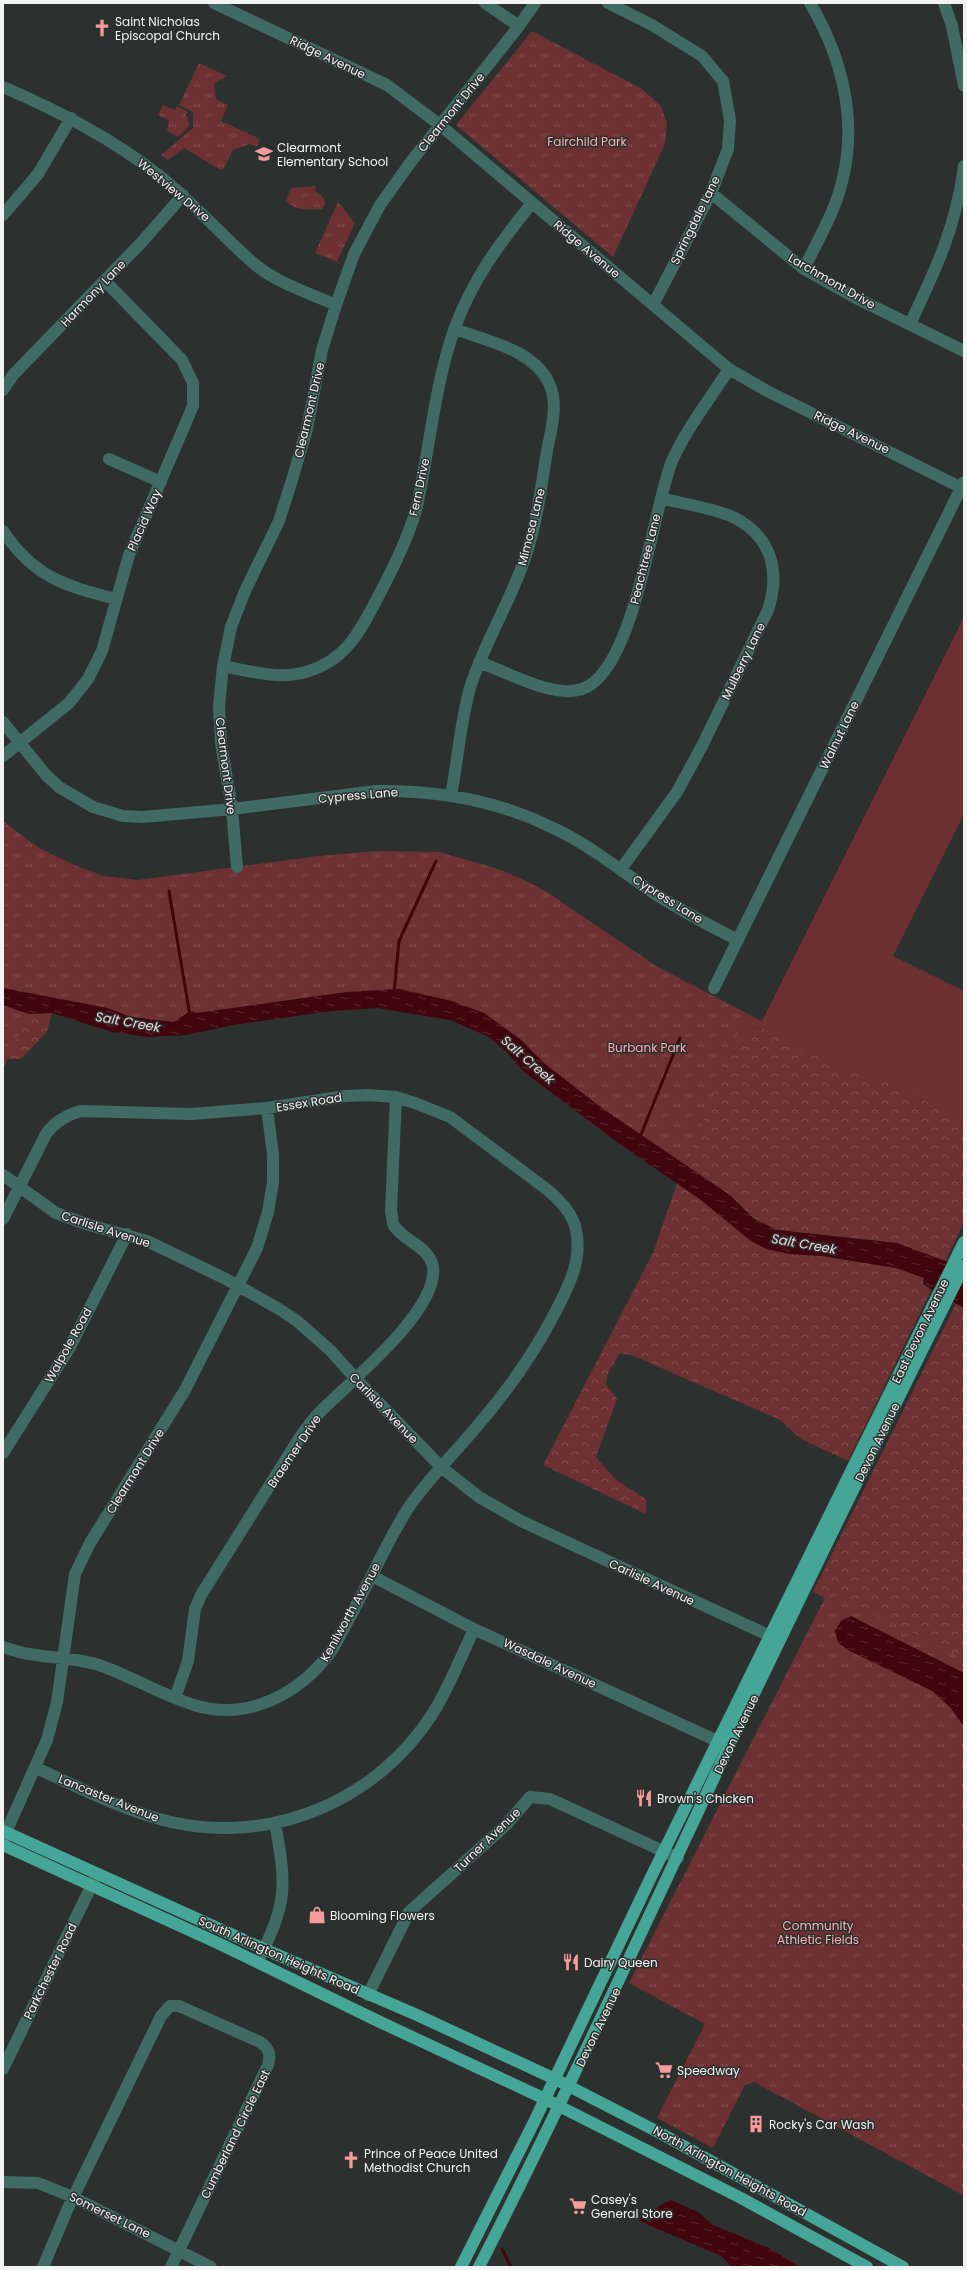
<svg xmlns="http://www.w3.org/2000/svg" width="967" height="2270" font-family="Poppins,sans-serif">
	<style>
		.grass { fill: #6e3133 }
		.forest { fill: url(#forest-crowns) }
		.park { fill: url(#park-tufts) }
		.water { fill: url(#water-ripples) }
		.lines { fill: none; stroke-linecap: round; stroke-linejoin: round }
		.stream { stroke: #40050d; stroke-width: 3 }
		.minor { stroke: #406b63; stroke-width: 12 }
		.major { stroke: #45a697; stroke-width: 12 }
		.labels { text-anchor: middle; dominant-baseline: central; stroke-width: 3; stroke-linejoin: round; paint-order: stroke }
		.poi-label { font-size: 12px; fill: #f2f4f4; stroke: #2c302f; text-anchor: start }
		.street-label { font-size: 12px; fill: #f2f4f4; stroke: #2c302f }
		.park-label { font-size: 12px; fill: #f9b1b1; stroke: #2c302f }
		.water-label { font-size: 13px; font-style: italic; fill: #efd6d5; stroke: #2c302f }
	</style>
	<defs>
		<pattern id="forest-crowns" width="20" height="18" patternUnits="userSpaceOnUse"><rect width="20" height="18" fill="#6e3133"/><path d="M2 6a3 3 0 1 1 6 0M12 15a3 3 0 1 1 6 0" fill="none" stroke="#834f51"/></pattern>
		<pattern id="park-tufts" width="24" height="20" patternUnits="userSpaceOnUse"><rect width="24" height="20" fill="#6e3133"/><path d="M3 7l-1-3M5 7V3M7 7l1-3M15 17l-1-3M17 17v-4M19 17l1-3" fill="none" stroke="#834f51"/></pattern>
		<pattern id="water-ripples" width="26" height="14" patternUnits="userSpaceOnUse"><rect width="26" height="14" fill="#40050d"/><path d="M2 4q2-2 4 0t4 0M15 11q2-2 4 0t4 0" fill="none" stroke="#5c2a31"/></pattern>
	</defs>
	<rect width="100%" height="100%" fill="#2c302f"/>
	<!-- grass -->
	<path class="grass" d="M 964,617 L 964,814 L 893,956 L 964,991 L 964,1123 C 936,1107 881,1072 850,1073 L 760,1027 L 753,1028 L 737,1052 L 730,1053 L 746,1013 L 762,1021 Z"/>
	<!-- forest -->
	<path class="forest" d="M 3,1005 L 29,1014 L 52,1013 L 47,1032 L 21,1059 L 8,1059 Z
		M 760,1027 L 850,1073 C 881,1072 936,1107 964,1123 L 964,1222 L 945,1262 L 897,1243 L 777,1230 L 753,1218 L 731,1196 L 599,1106 L 730,1053 L 737,1052 L 753,1028 Z
		M 677,1183 L 701,1200 L 751,1241 L 790,1254 L 822,1256 L 896,1268 L 924,1278 L 923,1284 L 931,1290 L 848,1461 L 801,1439 L 780,1420 L 634,1356 L 620,1353 L 608,1373 L 606,1384 L 617,1399 L 596,1457 L 615,1479 L 646,1499 L 646,1514 L 543,1465 L 653,1253 Z
		M 956,1304 L 964,1308 L 964,1670 L 813,1592 Z"/>
	<!-- park -->
	<path class="park" d="M 532,31 L 642,89 L 661,106 L 667,123 L 665,144 L 613,257 L 456,125 Z
		M 199,63 L 227,76 L 214,84 L 216,99 L 228,105 L 221,121 L 260,139 L 257,147 L 250,144 L 233,150 L 224,168 L 221,170 L 184,148 L 168,160 L 161,155 L 193,128 L 193,112 L 179,105 Z
		M 163,105 L 175,110 L 177,106 L 188,112 L 185,116 L 188,117 L 187,120 L 190,125 L 178,137 L 167,131 L 169,120 L 158,115 Z
		M 315,186 L 316,192 C 322,195 329,202 322,209 C 309,210 295,211 286,201 L 291,188 Z
		M 338,202 L 355,223 L 337,262 L 315,253 Z
		M 3,819 L 7,824 L 39,848 L 74,865 L 104,876 L 138,880 L 319,856 L 378,851 L 439,852 L 495,868 L 522,879 L 547,892 L 656,966 L 746,1013 L 686,1166 L 599,1106 L 545,1064 L 520,1039 L 400,989 L 347,992 L 197,1013 L 190,1011 L 175,1022 L 131,1017 L 107,1008 L 3,988 Z
		M 3,1005 L 29,1014 L 3,1069 Z
		M 829,1590 L 964,1659 L 963,2195 L 754,2082 L 745,2085 L 713,2148 L 657,2118 L 705,2024 L 629,1983 Z"/>
	<!-- water -->
	<path class="water" d="M 3,988 L 107,1008 L 131,1017 L 174,1022 L 190,1011 L 197,1013 L 347,992 L 400,989 L 452,1001 L 484,1013 L 520,1039 L 545,1064 L 599,1106 L 731,1196 L 753,1218 L 777,1230 L 897,1243 L 964,1268 L 964,1308 L 923,1284 L 924,1278 L 896,1268 L 822,1256 L 790,1254 L 766,1249 L 751,1241 L 701,1200 L 621,1145 L 523,1071 L 506,1051 L 487,1036 L 450,1020 L 378,1008 L 331,1011 L 234,1025 L 186,1035 L 148,1037 L 112,1032 L 52,1013 L 29,1014 L 3,1005 Z
		M 851,1616 L 964,1673 L 964,1727 L 950,1707 L 932,1691 L 850,1651 L 838,1643 L 835,1631 L 841,1621 Z
		M 671,2200 L 698,2212 L 713,2225 L 769,2248 L 800,2267 L 732,2267 L 721,2256 L 639,2221 L 641,2218 L 650,2222 L 659,2206 Z"/>
	<g class="lines">
		<!-- stream -->
		<path class="stream" d="M 169,891 L 190,1016
			M 394,993 L 399,941 L 436,861
			M 640,1137 L 680,1038
			M 502,2249 L 511,2267"/>
		<!-- minor -->
		<path class="minor" d="M 214,3 L 387,85 L 440,125 L 729,369 L 767,391 L 964,489
			M 485,3 L 519,26
			M 608,3 L 652,25 L 702,56 L 723,81 L 730,120 L 728,149 L 711,193 L 653,305
			M 944,3 L 952,26 L 964,86
			M 3,87 C 57,110 109,137 156,173 C 191,200 219,233 252,262 C 276,283 307,292 336,305
			M 711,193 L 804,269 L 856,298 L 964,351
			M 3,215 L 38,174 L 71,118
			M 804,269 C 817,241 835,212 842,182 C 858,120 842,57 810,3
			M 910,324 C 936,269 956,227 964,166
			M 3,390 L 13,375 L 141,243 L 183,195
			M 109,459 L 161,482
			M 3,531 C 34,577 65,586 116,599
			M 479,662 C 507,672 554,699 582,689 C 635,671 652,511 672,461 C 686,429 710,399 729,369
			M 223,666 C 250,671 278,680 306,672 C 346,660 359,633 377,599 C 392,570 407,541 416,510 C 420,495 422,479 425,464 C 433,419 439,373 454,330 C 472,280 499,244 532,203
			M 3,722 L 46,775 L 59,787 L 93,807 L 123,816 L 143,817 L 232,809 L 376,791 C 437,790 499,801 553,828 C 586,843 615,866 645,887 C 674,907 706,924 738,940
			M 3,756 L 69,703 L 88,679 L 102,651 L 129,555 L 193,406 L 193,383 L 182,360 L 105,281
			M 451,795 C 458,760 460,723 470,688 C 484,643 510,603 525,558 C 537,524 541,487 547,451 C 551,430 559,404 549,383 C 533,349 486,341 455,329
			M 237,867 L 232,809 L 221,743 L 219,706 L 223,666 L 231,627 L 245,591 L 279,521 L 292,480 L 307,429 L 322,350 L 336,305 L 354,254 L 380,205 L 410,163 L 519,26 L 535,3
			M 621,869 L 677,792 L 702,746 L 768,610 C 780,573 773,538 735,518 C 715,508 683,504 661,498
			M 714,988 L 964,482
			M 3,1175 L 56,1213 L 86,1224 L 147,1241 L 226,1279 L 279,1309 L 297,1321 L 331,1351 L 355,1378 L 441,1467 L 479,1497 L 521,1521 L 770,1636
			M 3,1219 L 46,1134 C 55,1122 65,1116 80,1111 L 191,1114 L 267,1108 L 346,1096 L 368,1095 L 396,1097 L 415,1103 L 450,1117 L 549,1191 C 561,1202 573,1214 576,1230 C 582,1258 571,1281 559,1305 C 537,1349 510,1388 478,1425 C 456,1452 431,1476 411,1504 C 396,1526 384,1551 372,1575 C 359,1600 346,1625 332,1650 C 301,1693 248,1722 194,1705 C 161,1695 131,1676 99,1665 C 76,1658 52,1658 29,1654 C 21,1653 12,1650 3,1647
			M 3,1453 L 70,1347 L 127,1234
			M 372,1576 L 474,1629 L 726,1745
			M 175,1698 L 188,1661 L 195,1609 L 201,1595 L 300,1437 C 306,1429 312,1420 319,1413 C 348,1383 439,1311 433,1267 C 429,1246 405,1242 394,1226 C 392,1222 392,1215 391,1211 L 396,1097
			M 36,1768 C 79,1787 124,1811 171,1822 C 272,1845 377,1801 433,1713 C 449,1687 461,1657 474,1629
			M 3,1839 L 47,1740 L 57,1702 L 75,1574 L 90,1543 L 185,1390 L 257,1248 L 268,1212 L 273,1182 L 273,1155 L 267,1108
			M 258,1961 C 287,1903 287,1887 275,1823
			M 368,1995 L 409,1912 L 506,1825 L 530,1797 L 550,1799 L 678,1858
			M 3,2069 L 96,1876
			M 3,2182 L 38,2183 L 73,2197 L 211,2267
			M 43,2267 L 68,2208 L 161,2016 L 170,2006 L 179,2006 L 260,2042 C 269,2048 271,2054 268,2065 L 171,2267"/>
		<!-- major -->
		<path class="major" d="M 3,1831 L 264,1949 L 417,2015 L 555,2079 L 660,2133 L 903,2267
			M 3,1845 L 222,1945 L 380,2022 L 545,2099 L 741,2198 L 867,2267
			M 461,2267 L 534,2122 L 652,1875 L 964,1242
			M 479,2267 C 566,2096 646,1922 728,1748 C 805,1587 884,1426 964,1266"/>
	</g>
	<!-- icons -->
	<defs>
		<g id="church-bare" transform="scale(1.38)"><path d="M-1.2-6h2.4v3.5h3.3v2.4h-3.3V6h-2.4V-.1h-3.3v-2.4h3.3Z" fill="#f59b9c" stroke="#2c302f" stroke-width="2.5" paint-order="stroke"/></g>
		<g id="school-bare" transform="scale(1.38)"><path d="M0-5L7-2L0 1L-7-2ZM-4 1L0 2.5L4 1V4Q0 6-4 4Z" fill="#f59b9c" stroke="#2c302f" stroke-width="2.5" paint-order="stroke"/></g>
		<g id="restaurant-bare" transform="scale(1.38)"><path d="M-5-6h1v4h1v-4h1v4h1v-4h1v5L-1.5 .5V6h-2V.5L-5-1ZM5-6V6H3V1.5H1.5Q1.5-4 5-6Z" fill="#f59b9c" stroke="#2c302f" stroke-width="2.5" paint-order="stroke"/></g>
		<g id="shop-bare" transform="scale(1.38)"><path d="M-5-2.5h2.3a2.7 3.5 0 0 1 5.4 0H5L5.5 6h-11ZM-1.5-2.5h3a1.5 2.3 0 0 0-3 0Z" fill="#f59b9c" stroke="#2c302f" stroke-width="2.5" paint-order="stroke"/></g>
		<g id="supermarket-bare" transform="scale(1.38)"><path d="M-6-5.5h2.5l.6 2H6L4.5 2H-2.5L-4.4-4H-6ZM-1.5 3.2a1.3 1.3 0 1 0 .1 0ZM3 3.2a1.3 1.3 0 1 0 .1 0Z" fill="#f59b9c" stroke="#2c302f" stroke-width="2.5" paint-order="stroke"/></g>
		<g id="building-bare" transform="scale(1.38)"><path d="M-4-6H4V6H1V3H-1V6H-4ZM-2.5-4.3h1.7v1.8h-1.7ZM.8-4.3h1.7v1.8H.8ZM-2.5-1h1.7V.8h-1.7ZM.8-1h1.7V.8H.8Z" fill="#f59b9c" stroke="#2c302f" stroke-width="2.5" paint-order="stroke"/></g>
	</defs>
	<g fill-rule="evenodd">
		<use href="#church-bare" x="102" y="28"/>
		<use href="#school-bare" x="264" y="154"/>
		<use href="#restaurant-bare" x="644" y="1798"/>
		<use href="#shop-bare" x="317" y="1915"/>
		<use href="#restaurant-bare" x="571" y="1962"/>
		<use href="#supermarket-bare" x="664" y="2070"/>
		<use href="#building-bare" x="756" y="2124"/>
		<use href="#church-bare" x="351" y="2160"/>
		<use href="#supermarket-bare" x="578" y="2206"/>
	</g>
	<g class="labels">
		<!-- poi labels -->
		<g class="poi-label">
			<text x="115" y="21">Saint Nicholas<tspan x="115" dy="14">Episcopal Church</tspan></text>
			<text x="277" y="147">Clearmont<tspan x="277" dy="14">Elementary School</tspan></text>
			<text x="657" y="1798">Brown's Chicken</text>
			<text x="330" y="1915">Blooming Flowers</text>
			<text x="584" y="1962">Dairy Queen</text>
			<text x="677" y="2070">Speedway</text>
			<text x="769" y="2124">Rocky's Car Wash</text>
			<text x="364" y="2153">Prince of Peace United<tspan x="364" dy="14">Methodist Church</tspan></text>
			<text x="591" y="2199">Casey's<tspan x="591" dy="14">General Store</tspan></text>
		</g>
		<!-- street labels -->
		<g class="street-label">
			<text transform="translate(328 57) rotate(26)">Ridge Avenue</text>
			<text transform="translate(451 112) rotate(-51)">Clearmont Drive</text>
			<text transform="translate(174 190) rotate(40)">Westview Drive</text>
			<text transform="translate(695 220) rotate(-64)">Springdale Lane</text>
			<text transform="translate(587 249) rotate(40)">Ridge Avenue</text>
			<text transform="translate(832 281) rotate(30)">Larchmont Drive</text>
			<text transform="translate(93 293) rotate(-46)">Harmony Lane</text>
			<text transform="translate(309 410) rotate(-77)">Clearmont Drive</text>
			<text transform="translate(852 432) rotate(26)">Ridge Avenue</text>
			<text transform="translate(419 487) rotate(-78)">Fern Drive</text>
			<text transform="translate(144 520) rotate(-66)">Placid Way</text>
			<text transform="translate(531 527) rotate(-76)">Mimosa Lane</text>
			<text transform="translate(645 559) rotate(-76)">Peachtree Lane</text>
			<text transform="translate(743 661) rotate(-64)">Mulberry Lane</text>
			<text transform="translate(839 735) rotate(-64)">Walnut Lane</text>
			<text transform="translate(226 766) rotate(83)">Clearmont Drive</text>
			<text transform="translate(358 795) rotate(-5)">Cypress Lane</text>
			<text transform="translate(668 899) rotate(32)">Cypress Lane</text>
			<text transform="translate(309 1102) rotate(-9)">Essex Road</text>
			<text transform="translate(106 1229) rotate(18)">Carlisle Avenue</text>
			<text transform="translate(920 1331) rotate(-64)">East Devon Avenue</text>
			<text transform="translate(68 1345) rotate(-61)">Walpole Road</text>
			<text transform="translate(384 1408) rotate(46)">Carlisle Avenue</text>
			<text transform="translate(877 1442) rotate(-64)">Devon Avenue</text>
			<text transform="translate(294 1451) rotate(-56)">Braemer Drive</text>
			<text transform="translate(135 1471) rotate(-58)">Clearmont Drive</text>
			<text transform="translate(652 1582) rotate(25)">Carlisle Avenue</text>
			<text transform="translate(350 1612) rotate(-61)">Kenilworth Avenue</text>
			<text transform="translate(550 1663) rotate(25)">Wasdale Avenue</text>
			<text transform="translate(736 1734) rotate(-64)">Devon Avenue</text>
			<text transform="translate(109 1798) rotate(22)">Lancaster Avenue</text>
			<text transform="translate(487 1840) rotate(-44)">Turner Avenue</text>
			<text transform="translate(279 1955) rotate(24)">South Arlington Heights Road</text>
			<text transform="translate(50 1971) rotate(-64)">Parkchester Road</text>
			<text transform="translate(598 2027) rotate(-64)">Devon Avenue</text>
			<text transform="translate(235 2134) rotate(-64)">Cumberland Circle East</text>
			<text transform="translate(730 2171) rotate(29)">North Arlington Heights Road</text>
			<text transform="translate(110 2215) rotate(26)">Somerset Lane</text>
		</g>
		<!-- park labels -->
		<g class="park-label">
			<text x="587" y="141">Fairchild Park</text>
			<text x="647" y="1047">Burbank Park</text>
			<text x="818" y="1925">Community<tspan x="818" dy="14">Athletic Fields</tspan></text>
		</g>
		<!-- water labels -->
		<g class="water-label">
			<text transform="translate(128 1022) rotate(10)">Salt Creek</text>
			<text transform="translate(528 1060) rotate(41)">Salt Creek</text>
			<text transform="translate(804 1244) rotate(10)">Salt Creek</text>
		</g>
	</g>
	<!-- border -->
	<rect width="967" height="2270" fill="none" stroke="#f2f4f4" stroke-width="8"/>
</svg>
